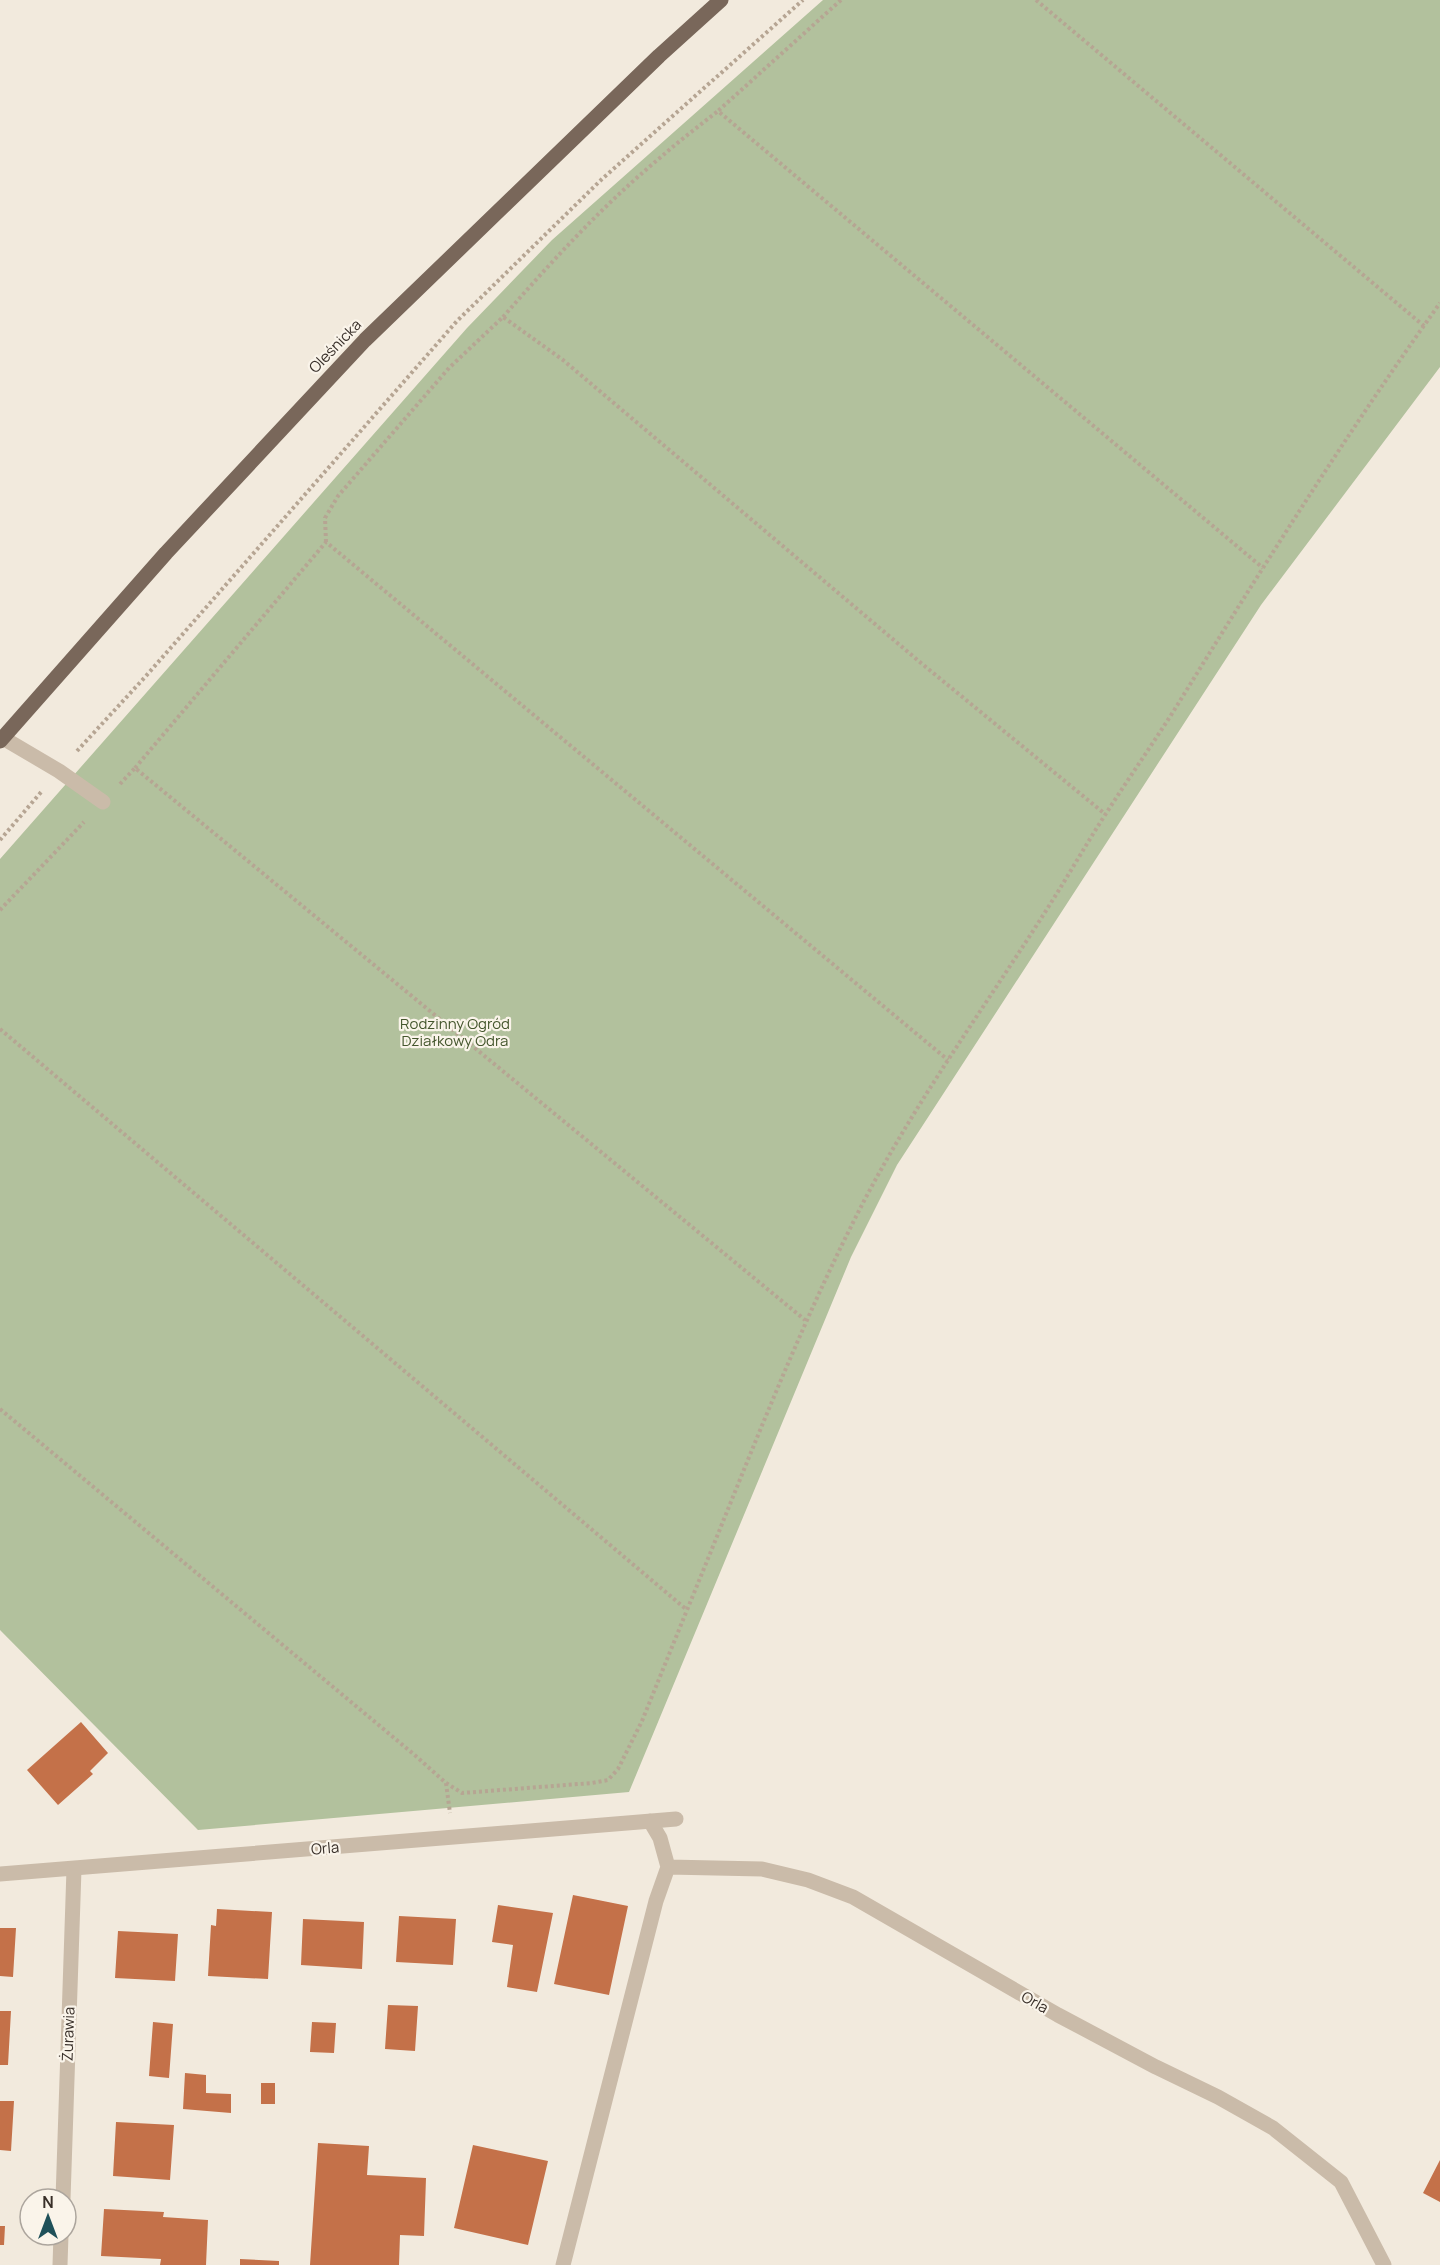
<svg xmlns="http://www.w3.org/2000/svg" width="1440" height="2265" font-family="Manrope,sans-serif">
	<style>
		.green { fill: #b2c19d }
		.building { fill: #c47149 }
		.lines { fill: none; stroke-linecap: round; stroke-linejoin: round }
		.path { stroke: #b6a593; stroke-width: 4; stroke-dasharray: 3 3; stroke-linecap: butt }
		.minor { stroke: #cabba9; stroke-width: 15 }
		.major { stroke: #79675a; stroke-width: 15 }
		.labels { text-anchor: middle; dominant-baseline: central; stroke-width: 4.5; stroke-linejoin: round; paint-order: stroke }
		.street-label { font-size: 15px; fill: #382f29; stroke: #faf4ea }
		.park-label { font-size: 15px; fill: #44562d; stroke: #faf4ea }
	</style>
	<rect width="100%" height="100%" fill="#f2eadd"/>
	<!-- green -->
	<path class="green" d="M 823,0 L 1440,0 L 1440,367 L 1261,605 L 897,1165 L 851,1257 L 629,1792 L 198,1830 L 0,1630 L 0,859 L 467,328 L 552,240 Z"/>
	<!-- building -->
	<path class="building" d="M 81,1722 L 108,1753 L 90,1771 L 93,1774 L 58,1805 L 27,1770 Z
		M 573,1895 L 628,1906 L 609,1995 L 554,1984 Z
		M 498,1905 L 553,1913 L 537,1992 L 507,1987 L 513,1945 L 492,1942 Z
		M 217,1909 L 272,1912 L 268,1979 L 208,1976 L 211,1925 L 216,1926 Z
		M 399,1916 L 456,1919 L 453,1965 L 396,1962 Z
		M 303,1919 L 364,1922 L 362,1969 L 301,1965 Z
		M 0,1928 L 16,1928 L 13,1977 L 0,1976 Z
		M 118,1931 L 178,1934 L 175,1981 L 115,1978 Z
		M 388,2005 L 418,2006 L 415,2051 L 385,2049 Z
		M 0,2011 L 11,2011 L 8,2065 L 0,2065 Z
		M 153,2022 L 173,2024 L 169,2078 L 149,2076 Z
		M 312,2022 L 336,2023 L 334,2053 L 310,2052 Z
		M 185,2073 L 206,2075 L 206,2093 L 231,2094 L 231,2113 L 183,2109 Z
		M 261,2083 L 275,2083 L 275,2104 L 261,2104 Z
		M 0,2101 L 14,2101 L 11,2151 L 0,2150 Z
		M 116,2122 L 174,2125 L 170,2180 L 113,2176 Z
		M 318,2143 L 369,2146 L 367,2175 L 426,2178 L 424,2236 L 400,2235 L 399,2265 L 310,2265 Z
		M 473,2145 L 548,2161 L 528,2245 L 454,2228 Z
		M 1440,2160 L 1440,2202 L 1423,2193 Z
		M 104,2209 L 164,2212 L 163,2217 L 208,2220 L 206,2265 L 160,2265 L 161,2259 L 101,2256 Z
		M 0,2226 L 5,2226 L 4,2245 L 0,2245 Z
		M 240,2259 L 279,2261 L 279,2265 L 240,2265 Z"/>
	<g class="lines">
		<!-- path -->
		<path class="path" d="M 841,0 L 718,111 L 1263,568
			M 1036,0 L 1424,326
			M 503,317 C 552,261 603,205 661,157 C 679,141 699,126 718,111
			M 326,542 L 325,518 L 338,496 L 449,368 L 503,317 L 563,360 L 921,663 L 1105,814
			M 77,751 L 146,676 L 457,321 L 602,179 L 803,0
			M 135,768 L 326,542 L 948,1060
			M 120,784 L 135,768 L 805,1320
			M 0,840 L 42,791
			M 0,910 L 84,822
			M 0,1029 L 687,1610 C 744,1472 796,1332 865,1199 C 922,1091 995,993 1059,890 C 1075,864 1090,838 1107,812 C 1130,776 1155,741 1178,704 C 1262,568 1347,433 1440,303
			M 0,1409 L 417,1757 L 446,1783 L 462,1793 L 592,1783 L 608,1780 L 618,1769 L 642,1721 L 687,1610
			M 446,1783 L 450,1813"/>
		<!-- minor -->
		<path class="minor" d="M 3,738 L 59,771 L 103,802
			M 650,1821 L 660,1838 L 668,1867 L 762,1869 L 808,1880 L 853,1897 L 1058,2015 L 1156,2067 L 1218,2097 L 1273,2128 L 1341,2182 L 1384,2265
			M 0,1874 L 676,1819
			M 63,2199 L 74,1869
			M 60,2265 L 61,2235
			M 563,2265 L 656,1901 L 668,1867"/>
		<!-- major -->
		<path class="major" d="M 0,741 L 166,553 L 365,340 L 659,56 L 721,0"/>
	</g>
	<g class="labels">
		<!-- street labels -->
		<g class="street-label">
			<text transform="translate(335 346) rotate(-46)">Oleśnicka</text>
			<text transform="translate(325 1848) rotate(-5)">Orla</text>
			<text transform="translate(1035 2002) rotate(30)">Orla</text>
			<text transform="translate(68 2034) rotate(-88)">Żurawia</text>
		</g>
		<!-- park labels -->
		<g class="park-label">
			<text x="455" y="1023">Rodzinny Ogród<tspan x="455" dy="17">Działkowy Odra</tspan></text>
		</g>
	</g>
	<!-- north arrow -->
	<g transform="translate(48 2217)"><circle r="28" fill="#faf4ea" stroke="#aca59d" stroke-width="1.5"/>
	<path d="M0-4.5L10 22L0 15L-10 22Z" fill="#1f5059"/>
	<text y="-9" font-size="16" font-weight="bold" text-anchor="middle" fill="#382f29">N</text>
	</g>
</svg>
